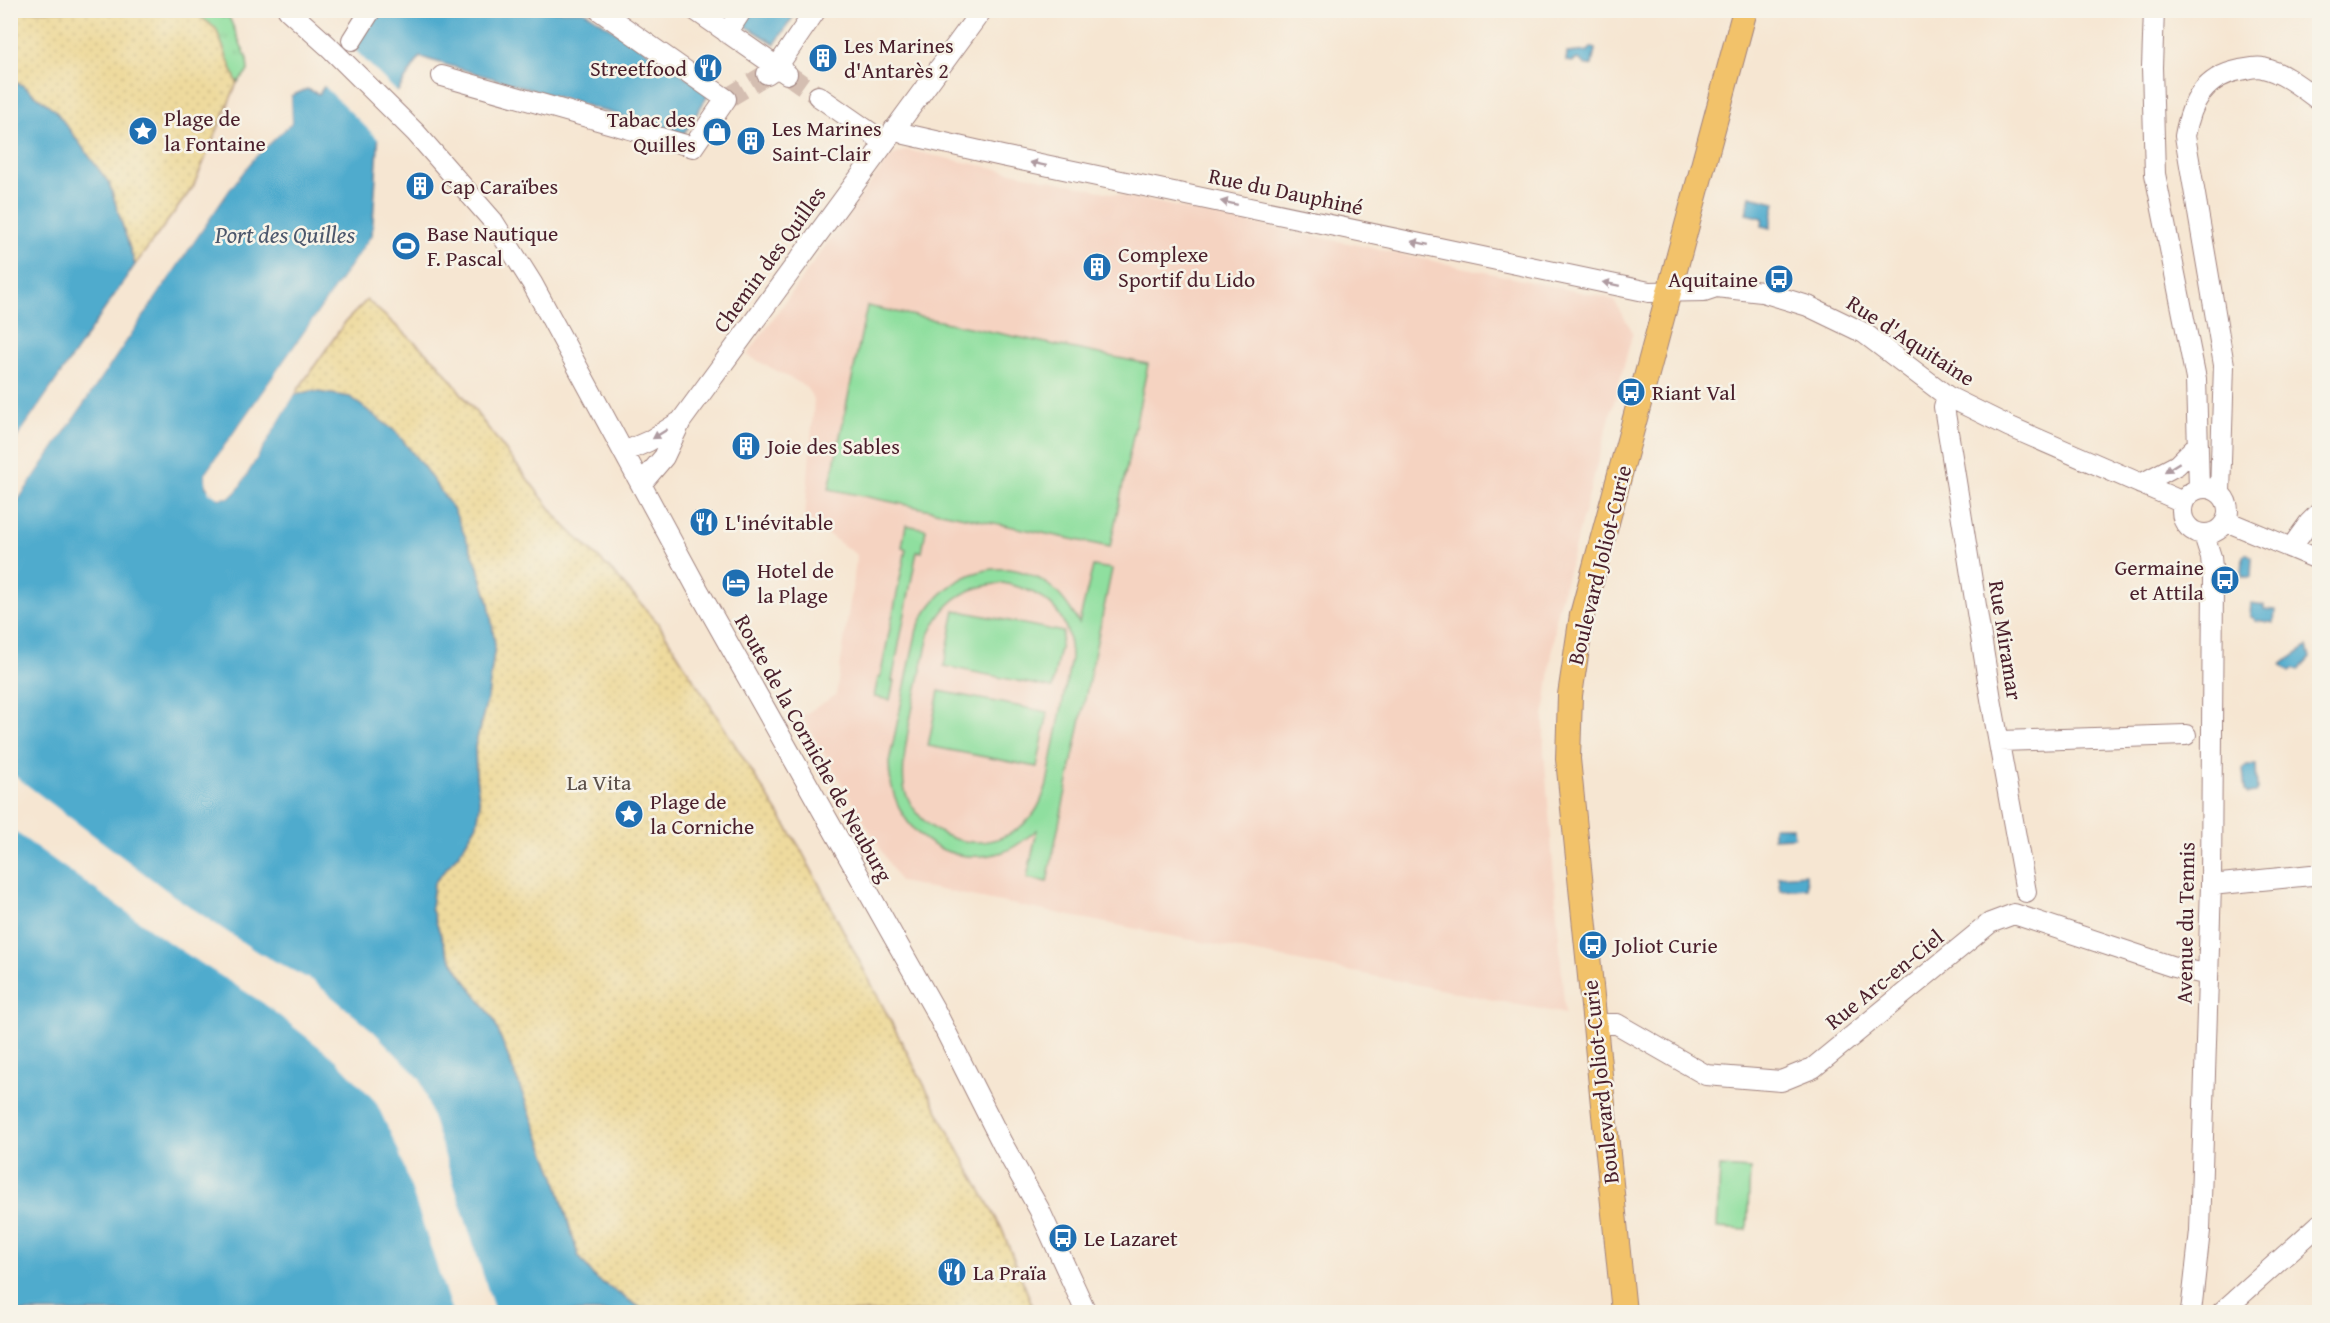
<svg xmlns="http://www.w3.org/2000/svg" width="2330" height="1323" font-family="'Gentium Book Plus',serif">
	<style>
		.built { fill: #f5d3c1 }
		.grass { fill: url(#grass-tufts); stroke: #6c7f65; stroke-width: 1.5 }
		.sand { fill: url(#sand-dots); stroke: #9c7c64; stroke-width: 1.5 }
		.garden { fill: #8fdf9f; stroke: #6c7f65; stroke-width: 1.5; fill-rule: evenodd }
		.water { fill: #4fabcd; stroke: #4c657c; stroke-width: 1.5 }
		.pier { fill: #f6e6d2 }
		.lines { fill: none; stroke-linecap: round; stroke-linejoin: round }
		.minor-tunnel { stroke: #d4beb1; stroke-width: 20; stroke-dasharray: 20 10; stroke-linecap: butt }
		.minor-casing { stroke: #a0827e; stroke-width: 22 }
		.major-casing { stroke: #a0827e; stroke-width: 26 }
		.minor { stroke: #fff; stroke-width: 20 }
		.major { stroke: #f2c26a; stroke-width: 24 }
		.oneway { fill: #ae9aa0 }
		.labels { text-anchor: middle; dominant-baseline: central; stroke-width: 5; stroke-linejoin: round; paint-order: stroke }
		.poi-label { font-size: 22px; fill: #4a1f2b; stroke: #f7f3e8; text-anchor: start }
		.street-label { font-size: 22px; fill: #4a1f2b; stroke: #f7f3e8 }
		.park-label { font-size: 22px; fill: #5b4f48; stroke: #f7f3e8 }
		.water-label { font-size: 24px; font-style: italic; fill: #4c576c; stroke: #f7f3e8 }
	</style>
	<defs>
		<pattern id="grass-tufts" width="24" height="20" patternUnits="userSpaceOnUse" patternTransform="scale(1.5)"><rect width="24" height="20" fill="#8fdf9f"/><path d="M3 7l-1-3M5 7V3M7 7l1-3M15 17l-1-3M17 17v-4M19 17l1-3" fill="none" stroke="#7dbf89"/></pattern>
		<pattern id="sand-dots" width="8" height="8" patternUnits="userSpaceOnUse" patternTransform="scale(1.5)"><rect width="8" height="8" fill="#eeda9e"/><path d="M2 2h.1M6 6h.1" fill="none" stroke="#cebb88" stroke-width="1.8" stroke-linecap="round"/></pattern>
	</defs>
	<rect width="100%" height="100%" fill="#f7f3e8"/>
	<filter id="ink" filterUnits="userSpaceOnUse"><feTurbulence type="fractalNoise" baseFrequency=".0167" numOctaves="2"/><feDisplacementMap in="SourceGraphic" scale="12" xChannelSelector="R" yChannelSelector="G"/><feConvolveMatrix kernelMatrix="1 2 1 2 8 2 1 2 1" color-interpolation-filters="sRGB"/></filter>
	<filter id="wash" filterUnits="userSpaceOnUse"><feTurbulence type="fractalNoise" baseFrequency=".008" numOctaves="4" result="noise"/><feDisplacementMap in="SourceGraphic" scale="24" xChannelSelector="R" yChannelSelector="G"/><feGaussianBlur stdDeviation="1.35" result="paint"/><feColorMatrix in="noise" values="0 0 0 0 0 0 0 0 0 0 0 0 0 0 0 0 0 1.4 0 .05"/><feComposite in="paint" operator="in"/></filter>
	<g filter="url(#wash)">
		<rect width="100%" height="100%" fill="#f6e6d2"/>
		<!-- built -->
		<path class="built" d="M 907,150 L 1613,299 L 1633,332 L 1557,612 L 1544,718 L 1544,751 L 1565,1014 L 900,882 L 802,716 L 836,695 L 857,555 L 805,518 L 814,399 L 805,386 L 747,355 L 889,157 Z"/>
		<!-- grass -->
		<path class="grass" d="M 192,11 L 221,11 L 222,17 L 229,17 L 247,59 L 248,71 L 237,83 L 216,29 Z"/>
		<!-- sand -->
		<path class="sand" d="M 192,10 L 216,29 L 237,83 L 193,187 L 135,265 L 109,183 L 22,85 L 11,81 L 11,11 Z
			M 367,300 L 437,362 L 560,521 L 612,571 L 658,623 L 799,846 L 955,1144 L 1001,1227 L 1035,1312 L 647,1312 L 595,1278 L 578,1255 L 555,1177 L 493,1018 L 460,973 L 446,950 L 431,908 L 434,883 L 460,852 L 477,824 L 480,805 L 476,777 L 475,746 L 488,696 L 495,645 L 489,603 L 477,564 L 312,391 L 294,395 L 346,321 Z"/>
		<!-- garden -->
		<path class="garden" d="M 867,306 L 1148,364 L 1110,547 L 829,489 Z
			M 906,525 L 926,529 L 922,552 L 917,551 L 892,681 L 894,681 L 890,700 L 874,697 L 878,678 L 880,678 L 906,549 L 902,547 Z
			M 1093,566 L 1112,569 L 1047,882 L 1027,878 L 1037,830 C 1026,838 1016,848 1003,852 C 940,871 889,824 889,762 L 917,629 C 939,578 997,549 1047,584 C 1062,595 1070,608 1079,623 ZM 1003,583 C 1046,592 1070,612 1071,658 L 1047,784 C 1043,796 1039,808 1031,817 C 993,860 927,845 906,794 C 895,765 922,670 929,635 C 945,600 964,587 1003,583 Z
			M 955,610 L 1063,632 L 1052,688 L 944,666 Z
			M 939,691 L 1048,712 L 1037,767 L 928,746 Z
			M 1720,1167 L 1750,1169 L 1747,1230 L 1717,1228 Z"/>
		<!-- water -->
		<path class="water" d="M 376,11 L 584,11 L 710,92 L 684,134 L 420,57 L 380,118 L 372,235 L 205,474 L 206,487 L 219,498 L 230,497 L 238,489 L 294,395 L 312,391 L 350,397 L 396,432 L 423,466 L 454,510 L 477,564 L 489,603 L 495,645 L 488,696 L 475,746 L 476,777 L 480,805 L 477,824 L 460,852 L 434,883 L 431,908 L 446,950 L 460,973 L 493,1018 L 555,1177 L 578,1255 L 595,1278 L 647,1312 L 11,1312 L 11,510 L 229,190 L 253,159 L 292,122 L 291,96 L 307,89 L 319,94 Z
			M 750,11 L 797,11 L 775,44 L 741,23 Z
			M 1592,47 L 1595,49 L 1592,65 L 1587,66 L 1578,59 L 1572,62 L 1566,61 L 1567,53 L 1588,51 Z
			M 11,81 L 22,85 L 55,110 L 109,183 L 135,265 L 11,447 Z
			M 1750,196 L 1775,202 L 1770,228 L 1762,226 L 1763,218 L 1746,214 Z
			M 2246,553 L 2252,557 L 2251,577 L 2242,577 L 2243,556 Z
			M 2251,603 L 2264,605 L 2264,609 L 2275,610 L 2274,623 L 2256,620 L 2250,616 Z
			M 2307,647 L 2310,658 L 2298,671 L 2294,669 L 2290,672 L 2281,664 Z
			M 2247,765 L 2256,765 L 2257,790 L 2255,793 L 2248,794 L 2245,791 L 2243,768 Z
			M 1773,827 L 1793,827 L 1794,837 L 1773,838 Z
			M 1806,874 L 1807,888 L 1780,890 L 1778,876 Z"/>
		<!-- pier -->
		<path class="pier" d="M 350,45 L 399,94 L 383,119 L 382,143 L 322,84 Z
			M 288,95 L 291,96 L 292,122 L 253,159 L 229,190 L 11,510 L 10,506 L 74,411 L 226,188 L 251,157 L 289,120 Z
			M 372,235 L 371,241 L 208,475 L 211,491 L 220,495 L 229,494 L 236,487 L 292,393 L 297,391 L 238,489 L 230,497 L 219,498 L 209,493 L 205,474 Z
			M 138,262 L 138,266 L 126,284 L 10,450 L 11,447 Z
			M 11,773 L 174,896 L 257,952 L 313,981 L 374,1032 L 420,1079 L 495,1312 L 452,1312 L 399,1152 L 376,1102 L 336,1060 L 263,1003 L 171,944 L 11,829 Z"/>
	</g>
	<g filter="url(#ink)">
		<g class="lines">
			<!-- minor-tunnel -->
			<path class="minor-tunnel" d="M 787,74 L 818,96
				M 726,99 L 767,74"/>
			<!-- minor casing -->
			<g class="minor-casing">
				<path id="minor" d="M 288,10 L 328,46 L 416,133 L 493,221 L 532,283 L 696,586 L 937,1014 L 1002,1143 L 1039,1209 L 1086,1312
					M 695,10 L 787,74
					M 2154,10 L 2152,67 L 2155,174 L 2196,379 L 2199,488
					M 727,33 L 742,10
					M 352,40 L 371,10
					M 767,74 L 777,67 L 816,10
					M 442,76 L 693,147 L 726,99 L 599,10
					M 818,96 L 884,142
					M 894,129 L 905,134 L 1002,156 L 1649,292 L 1704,291 L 1716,287 L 1762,292 L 1808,306 L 1864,333 L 1947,396 L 2008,426 L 2183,502
					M 1947,396 L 1944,407 L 1991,699 L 2026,892
					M 681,421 L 982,10
					M 624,452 L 649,441 L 681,421 L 664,457 L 641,484
					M 2141,484 L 2177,465 L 2198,444
					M2182 511a23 23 0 1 1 46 0a23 23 0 1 1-46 0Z
					M 2220,493 L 2224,365 L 2185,136 C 2191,102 2204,77 2240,70 C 2247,69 2256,66 2263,68 C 2285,73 2302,88 2320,101
					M 2226,521 L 2320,560
					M 2291,548 L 2309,523 L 2320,512
					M 2000,741 L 2186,735
					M 2211,885 L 2311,875 L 2320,876
					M 1594,1024 L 1617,1024 L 1706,1075 L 1781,1081 L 1813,1068 L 1990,923 L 2014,914 L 2171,966 L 2208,975
					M 2191,1312 L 2200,1231 L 2211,885 L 2213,579 L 2211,557 L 2204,535
					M 2222,1312 L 2320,1224"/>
			</g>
			<!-- major casing -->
			<g class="major-casing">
				<path id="major" d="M 1624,1312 L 1568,759 L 1570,695 L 1582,615 L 1745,10"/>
			</g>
			<!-- minor -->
			<use href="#minor" class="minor"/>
			<!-- major -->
			<use href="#major" class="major"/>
		</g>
		<!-- one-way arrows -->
		<defs><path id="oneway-solid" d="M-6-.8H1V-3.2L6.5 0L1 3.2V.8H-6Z" transform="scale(1.5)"/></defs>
		<g class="oneway">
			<use href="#oneway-solid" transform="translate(1038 164) rotate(-168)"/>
			<use href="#oneway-solid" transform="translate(1229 203) rotate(-168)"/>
			<use href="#oneway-solid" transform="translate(1420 243) rotate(-168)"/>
			<use href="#oneway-solid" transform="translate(1611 284) rotate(-168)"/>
			<use href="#oneway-solid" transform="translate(660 434) rotate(148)"/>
			<use href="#oneway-solid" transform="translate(2172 467) rotate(148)"/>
		</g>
	</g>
	<!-- icons -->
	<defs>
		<g id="building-disc" transform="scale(1.5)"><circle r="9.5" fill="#1f6fb2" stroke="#f7f3e8"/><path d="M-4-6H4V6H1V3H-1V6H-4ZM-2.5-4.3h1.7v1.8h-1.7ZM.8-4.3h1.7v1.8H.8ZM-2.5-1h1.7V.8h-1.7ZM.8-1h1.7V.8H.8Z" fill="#fff"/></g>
		<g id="restaurant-disc" transform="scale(1.5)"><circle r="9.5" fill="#1f6fb2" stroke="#f7f3e8"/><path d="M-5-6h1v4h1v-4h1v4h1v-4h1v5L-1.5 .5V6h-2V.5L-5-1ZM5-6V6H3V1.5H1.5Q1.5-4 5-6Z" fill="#fff"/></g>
		<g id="sight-disc" transform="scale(1.5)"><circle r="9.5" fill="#1f6fb2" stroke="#f7f3e8"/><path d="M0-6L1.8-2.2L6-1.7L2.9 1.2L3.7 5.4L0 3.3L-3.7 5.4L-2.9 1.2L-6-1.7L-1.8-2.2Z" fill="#fff"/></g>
		<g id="shop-disc" transform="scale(1.5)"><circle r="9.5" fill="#1f6fb2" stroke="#f7f3e8"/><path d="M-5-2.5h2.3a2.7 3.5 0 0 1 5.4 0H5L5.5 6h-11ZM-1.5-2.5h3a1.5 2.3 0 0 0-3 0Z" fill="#fff"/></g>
		<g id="stadium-disc" transform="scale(1.5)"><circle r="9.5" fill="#1f6fb2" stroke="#f7f3e8"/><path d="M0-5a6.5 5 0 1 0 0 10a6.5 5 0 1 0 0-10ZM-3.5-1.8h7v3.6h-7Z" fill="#fff"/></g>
		<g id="bus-disc" transform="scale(1.5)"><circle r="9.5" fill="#1f6fb2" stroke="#f7f3e8"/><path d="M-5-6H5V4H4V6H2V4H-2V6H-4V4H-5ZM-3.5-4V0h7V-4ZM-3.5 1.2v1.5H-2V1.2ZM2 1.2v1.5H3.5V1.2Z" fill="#fff"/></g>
		<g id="hotel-disc" transform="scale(1.5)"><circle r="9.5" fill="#1f6fb2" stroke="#f7f3e8"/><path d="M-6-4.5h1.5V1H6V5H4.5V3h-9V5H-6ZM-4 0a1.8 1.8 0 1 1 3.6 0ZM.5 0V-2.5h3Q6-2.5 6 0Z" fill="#fff"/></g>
	</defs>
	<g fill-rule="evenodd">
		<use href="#building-disc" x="823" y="58"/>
		<use href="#restaurant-disc" x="708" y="68"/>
		<use href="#sight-disc" x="143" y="131"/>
		<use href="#shop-disc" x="717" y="132"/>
		<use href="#building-disc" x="751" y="141"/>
		<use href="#building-disc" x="420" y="186"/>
		<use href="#stadium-disc" x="406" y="246"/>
		<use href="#building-disc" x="1097" y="267"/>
		<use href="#bus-disc" x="1779" y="279"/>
		<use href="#bus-disc" x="1631" y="392"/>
		<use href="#building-disc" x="746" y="446"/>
		<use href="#restaurant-disc" x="704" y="522"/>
		<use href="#bus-disc" x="2225" y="580"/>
		<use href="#hotel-disc" x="736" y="583"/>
		<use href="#sight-disc" x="629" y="814"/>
		<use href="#bus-disc" x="1593" y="945"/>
		<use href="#bus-disc" x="1063" y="1238"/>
		<use href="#restaurant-disc" x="952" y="1272"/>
	</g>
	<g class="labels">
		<!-- poi labels -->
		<g class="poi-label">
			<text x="844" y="45">Les Marines<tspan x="844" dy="25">d'Antarès 2</tspan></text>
			<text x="687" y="68" text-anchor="end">Streetfood</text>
			<text x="164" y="118">Plage de<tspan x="164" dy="25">la Fontaine</tspan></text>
			<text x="696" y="119" text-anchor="end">Tabac des<tspan x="696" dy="25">Quilles</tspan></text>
			<text x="772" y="128">Les Marines<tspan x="772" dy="25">Saint-Clair</tspan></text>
			<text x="441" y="186">Cap Caraïbes</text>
			<text x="427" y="233">Base Nautique<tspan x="427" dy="25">F. Pascal</tspan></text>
			<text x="1118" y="254">Complexe<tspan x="1118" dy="25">Sportif du Lido</tspan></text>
			<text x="1758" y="279" text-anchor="end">Aquitaine</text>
			<text x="1652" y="392">Riant Val</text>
			<text x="767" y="446">Joie des Sables</text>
			<text x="725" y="522">L'inévitable</text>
			<text x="2204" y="567" text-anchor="end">Germaine<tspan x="2204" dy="25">et Attila</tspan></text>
			<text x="757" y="570">Hotel de<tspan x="757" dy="25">la Plage</tspan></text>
			<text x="650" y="801">Plage de<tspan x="650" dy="25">la Corniche</tspan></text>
			<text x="1614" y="945">Joliot Curie</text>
			<text x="1084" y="1238">Le Lazaret</text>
			<text x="973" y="1272">La Praïa</text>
		</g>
		<!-- street labels -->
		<g class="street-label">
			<text transform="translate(1286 191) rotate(12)">Rue du Dauphiné</text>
			<text transform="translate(769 259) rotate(-54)">Chemin des Quilles</text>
			<text transform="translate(1911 340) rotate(33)">Rue d'Aquitaine</text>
			<text transform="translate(1599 565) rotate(-76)">Boulevard Joliot-Curie</text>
			<text transform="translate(2006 640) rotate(81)">Rue Miramar</text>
			<text transform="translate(814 748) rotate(61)">Route de la Corniche de Neuburg</text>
			<text transform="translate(2185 923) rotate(-89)">Avenue du Tennis</text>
			<text transform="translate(1884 979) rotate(-39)">Rue Arc-en-Ciel</text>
			<text transform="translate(1600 1082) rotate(-96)">Boulevard Joliot-Curie</text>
		</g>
		<!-- park labels -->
		<g class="park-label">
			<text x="599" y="782">La Vita</text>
		</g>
		<!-- water labels -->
		<g class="water-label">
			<text x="285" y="234">Port des Quilles</text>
		</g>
	</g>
	<!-- margin -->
	<rect width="2330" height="1323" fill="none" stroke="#f7f3e8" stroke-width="36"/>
</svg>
